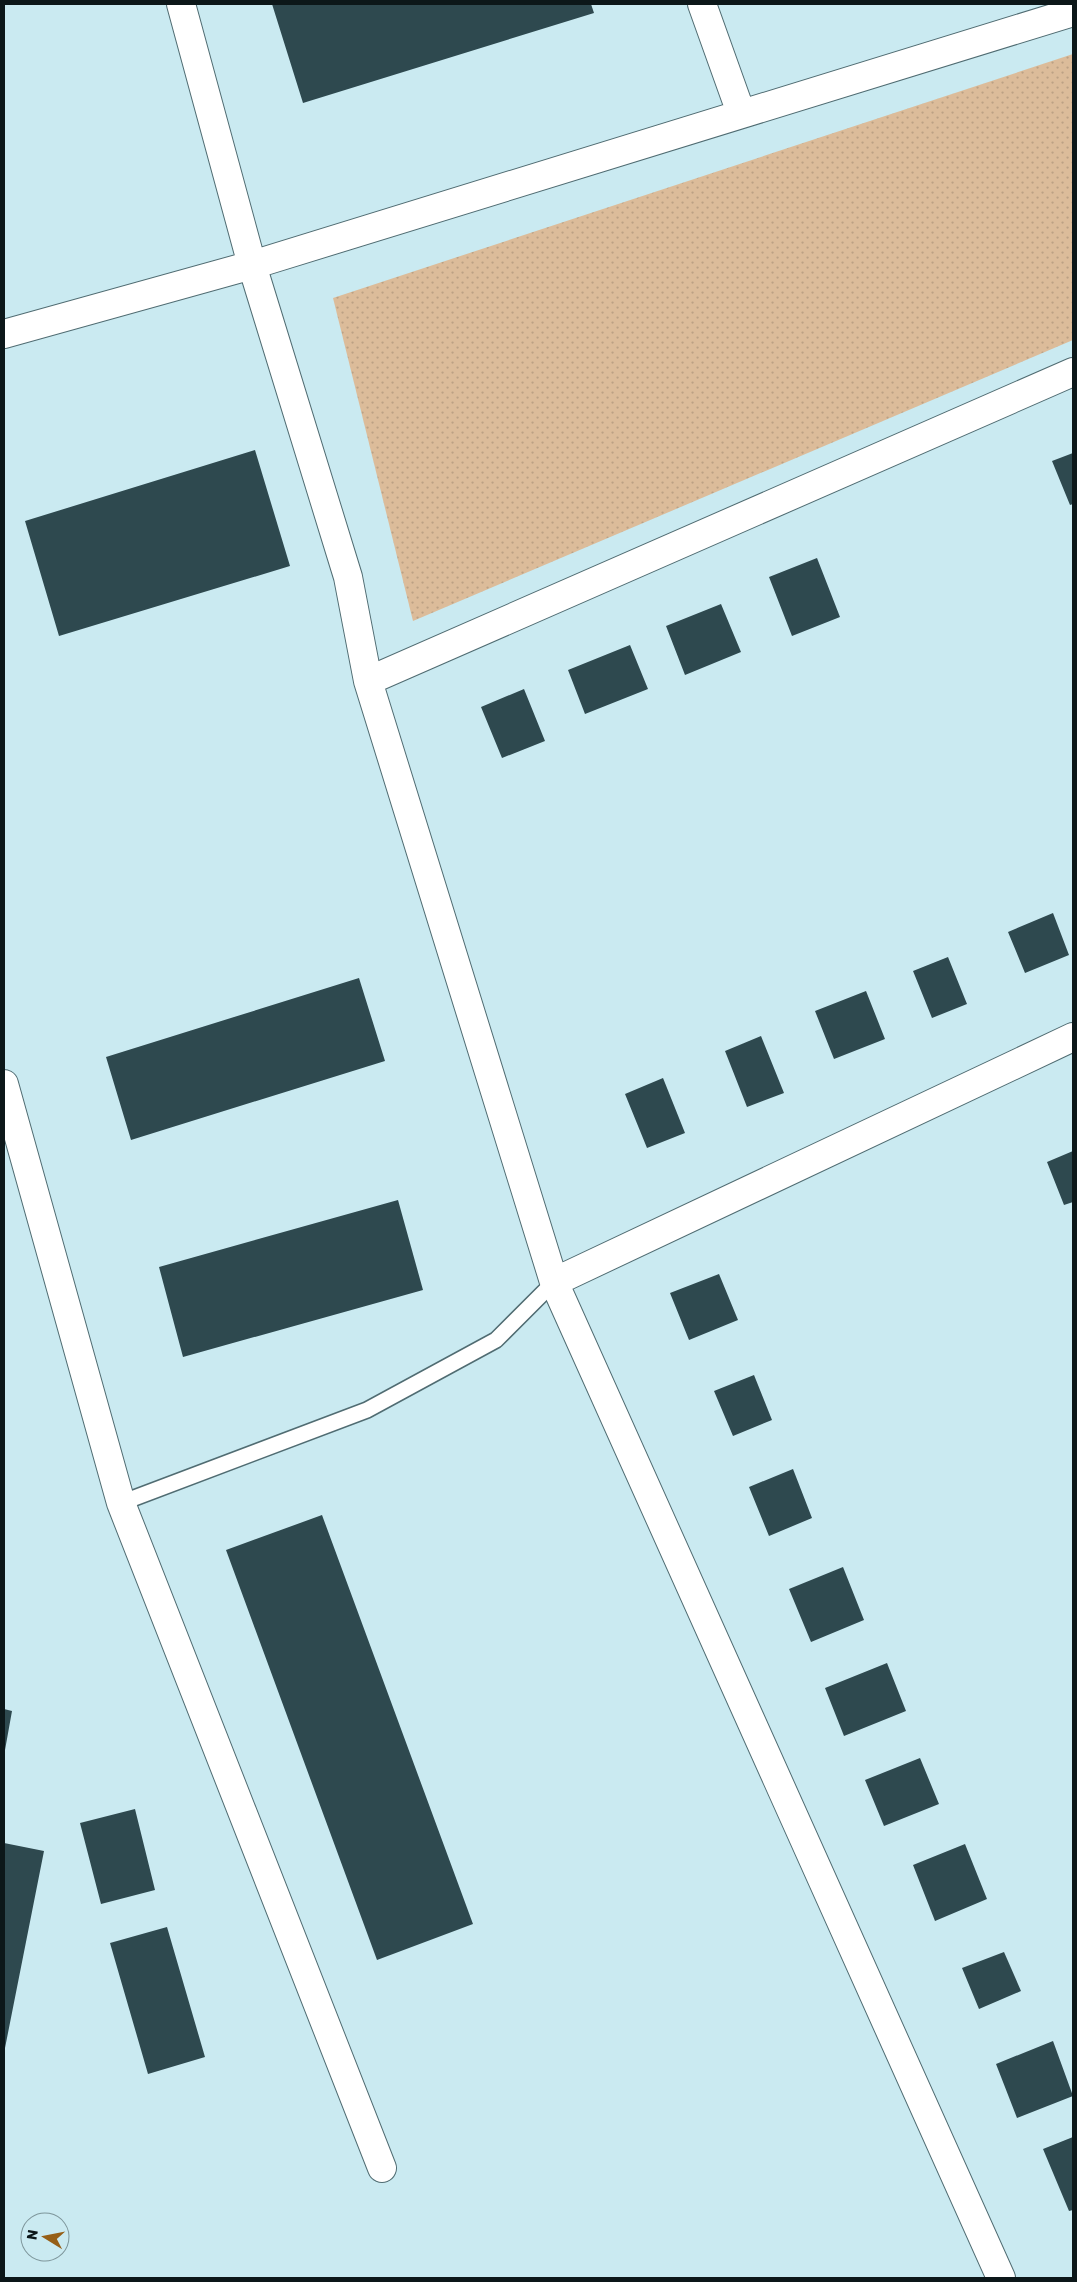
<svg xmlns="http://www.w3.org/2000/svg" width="1077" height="2282" font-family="Rubik,sans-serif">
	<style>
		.park { fill: url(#park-dots) }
		.building { fill: #2e494f }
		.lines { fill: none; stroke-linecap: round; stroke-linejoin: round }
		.service-casing { stroke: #506c72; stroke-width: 18 }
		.minor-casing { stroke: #506c72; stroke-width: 30 }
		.service { stroke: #fff; stroke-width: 15 }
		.minor { stroke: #fff; stroke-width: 28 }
	</style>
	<defs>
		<pattern id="park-dots" width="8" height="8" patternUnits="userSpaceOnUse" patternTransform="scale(1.25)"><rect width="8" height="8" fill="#dcbc9a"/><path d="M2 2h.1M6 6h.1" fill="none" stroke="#bca184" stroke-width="1.8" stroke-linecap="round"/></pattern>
	</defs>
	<rect width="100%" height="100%" fill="#caeaf1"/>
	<!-- park -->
	<path class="park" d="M 1073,54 L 1073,340 L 413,621 L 333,298 Z"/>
	<!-- building -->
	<path class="building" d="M 272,4 L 591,4 L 594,13 L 303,103 Z
		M 255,450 L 290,566 L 59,636 L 25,521 Z
		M 1073,453 L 1073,504 L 1070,505 L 1052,461 Z
		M 817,558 L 840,617 L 792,636 L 769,577 Z
		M 721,604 L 741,652 L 685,675 L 666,626 Z
		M 630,645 L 648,689 L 585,714 L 568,670 Z
		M 524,689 L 545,741 L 502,758 L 481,707 Z
		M 1053,913 L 1069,955 L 1025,973 L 1008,932 Z
		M 948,957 L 967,1004 L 932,1018 L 913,971 Z
		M 359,978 L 385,1061 L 131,1140 L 106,1057 Z
		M 866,991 L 885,1039 L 834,1059 L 815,1011 Z
		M 761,1036 L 784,1093 L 747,1107 L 725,1051 Z
		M 663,1078 L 685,1133 L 647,1148 L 625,1094 Z
		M 1073,1151 L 1073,1202 L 1064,1205 L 1047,1162 Z
		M 398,1200 L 423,1290 L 183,1357 L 159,1267 Z
		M 719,1274 L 738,1320 L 689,1340 L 670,1293 Z
		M 754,1375 L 772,1420 L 733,1436 L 714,1391 Z
		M 793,1469 L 812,1518 L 769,1536 L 749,1487 Z
		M 322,1515 L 473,1924 L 377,1960 L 226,1550 Z
		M 843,1567 L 864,1620 L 811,1642 L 789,1589 Z
		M 887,1663 L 906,1711 L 844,1736 L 825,1688 Z
		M 4,1709 L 12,1711 L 5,1750 L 4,1750 Z
		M 920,1758 L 939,1804 L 884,1826 L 865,1780 Z
		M 135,1809 L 155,1890 L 101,1904 L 80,1823 Z
		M 4,1843 L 44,1851 L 5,2048 L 4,2048 Z
		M 965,1844 L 987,1899 L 935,1921 L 913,1865 Z
		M 167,1927 L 205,2057 L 148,2074 L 110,1943 Z
		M 1004,1952 L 1021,1991 L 979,2009 L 962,1968 Z
		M 1053,2041 L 1073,2096 L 1017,2118 L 996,2064 Z
		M 1073,2137 L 1073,2210 L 1069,2211 L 1043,2149 Z"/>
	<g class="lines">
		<!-- service casing -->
		<g class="service-casing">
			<path id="service" d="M 121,1503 L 367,1410 L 496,1340 L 554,1282"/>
		</g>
		<!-- minor casing -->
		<g class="minor-casing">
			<path id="minor" d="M 181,4 L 252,265 L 348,577 L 368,681 L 554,1282 L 1001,2278
				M 702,4 L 741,113
				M 4,334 L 252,265 L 1073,12
				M 368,681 L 1073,372
				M 4,1084 L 121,1503 L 382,2168
				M 554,1282 L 1073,1037"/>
		</g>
		<!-- service -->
		<use href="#service" class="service"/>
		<!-- minor -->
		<use href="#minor" class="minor"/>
	</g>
	<!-- border -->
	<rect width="1077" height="2282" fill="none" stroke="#0c1719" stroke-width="10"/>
	<!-- north arrow -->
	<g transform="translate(45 2237) rotate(280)"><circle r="24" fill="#caeaf1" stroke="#7e969b"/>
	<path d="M0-4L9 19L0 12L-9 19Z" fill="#965f17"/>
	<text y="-8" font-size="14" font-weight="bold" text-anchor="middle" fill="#0c1719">N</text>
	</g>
</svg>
